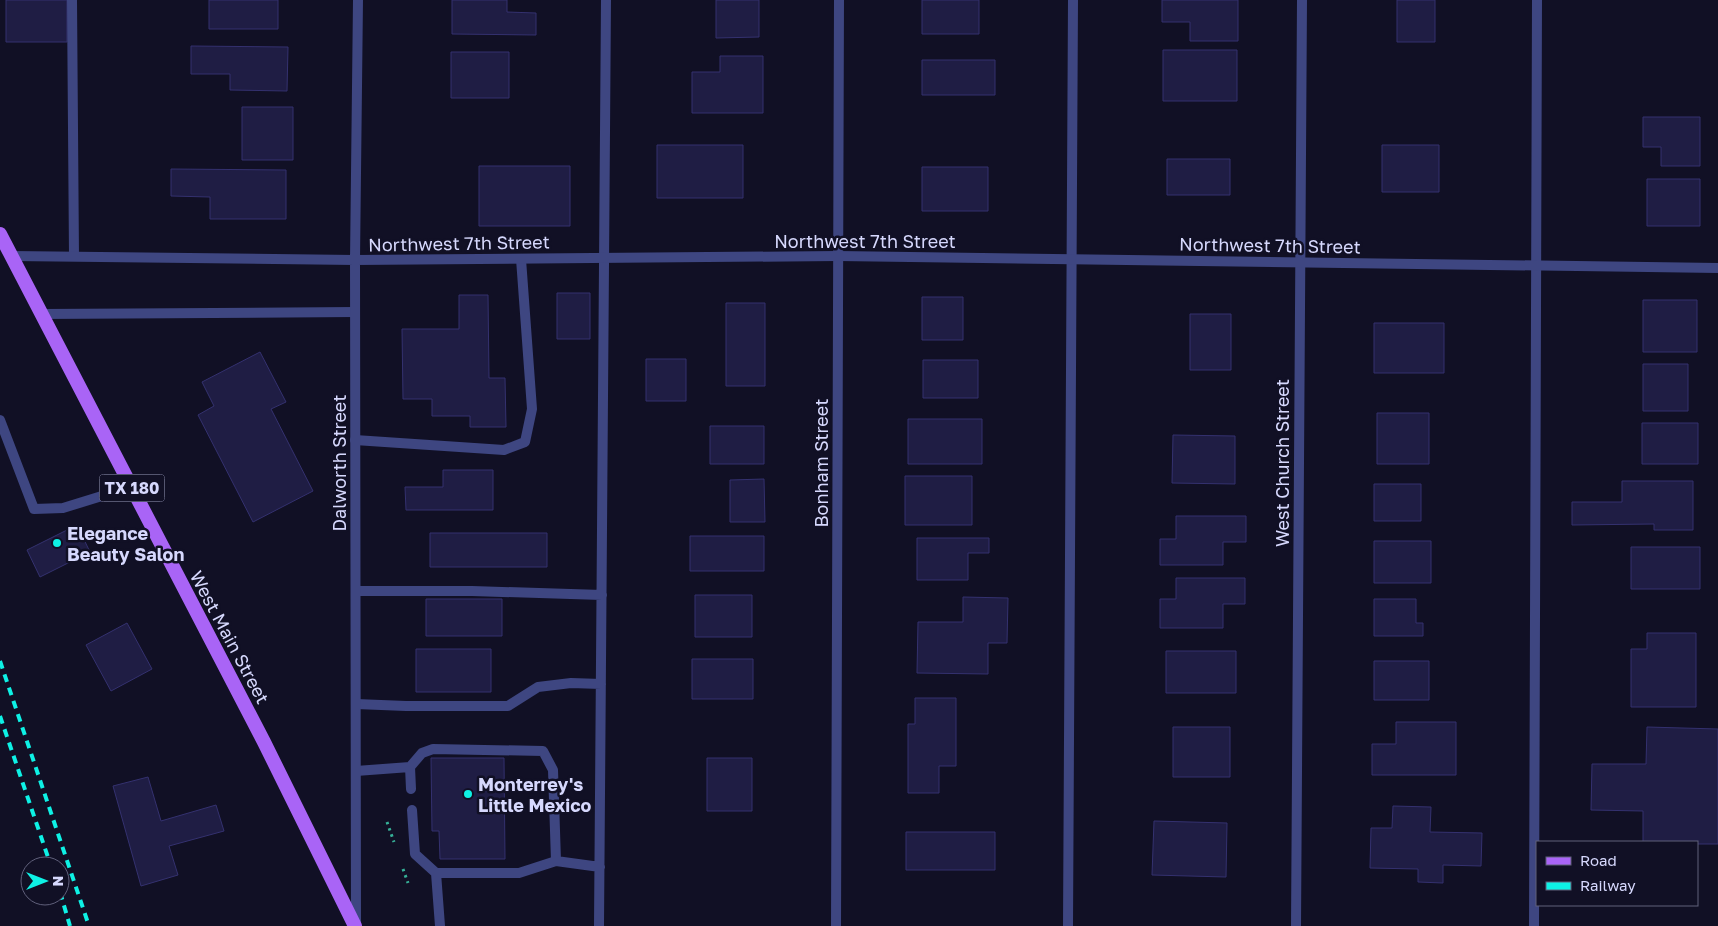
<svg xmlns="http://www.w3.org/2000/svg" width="1718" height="926" font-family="'Golos Text',sans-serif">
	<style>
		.building { fill: #1f1d44; stroke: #34316f }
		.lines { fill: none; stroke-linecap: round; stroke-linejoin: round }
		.path { stroke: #36b097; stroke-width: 3; stroke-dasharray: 2.5 4; stroke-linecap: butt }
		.service { stroke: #3e4681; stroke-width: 10 }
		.minor { stroke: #3e4681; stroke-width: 10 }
		.tertiary { stroke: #3e4681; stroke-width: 10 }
		.primary { stroke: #a964f6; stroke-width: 14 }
		.rail { stroke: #0ef1e5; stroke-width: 4; stroke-dasharray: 8 6; stroke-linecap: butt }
		.poi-dot { fill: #0ef1e5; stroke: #111025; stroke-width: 2 }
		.labels { text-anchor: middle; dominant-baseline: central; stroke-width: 5; stroke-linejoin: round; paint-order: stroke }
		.shield { fill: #111025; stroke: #9b9cbc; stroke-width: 1 }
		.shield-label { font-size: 16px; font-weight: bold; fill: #d6d8fd }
		.street-label { font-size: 18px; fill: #d6d8fd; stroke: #111025 }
		.poi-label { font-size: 18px; font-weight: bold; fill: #d6d8fd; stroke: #111025; text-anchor: start }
	</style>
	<rect width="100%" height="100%" fill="#111025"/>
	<!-- building -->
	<path class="building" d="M 6,0 L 67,0 L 67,42 L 6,42 Z
		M 209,0 L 278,0 L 278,29 L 209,29 Z
		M 452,0 L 507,0 L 507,12 L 536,13 L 536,35 L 452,34 Z
		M 716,0 L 759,0 L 759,37 L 716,38 Z
		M 922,0 L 979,0 L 979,34 L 922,34 Z
		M 1162,0 L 1238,0 L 1238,41 L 1190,41 L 1190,22 L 1162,22 Z
		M 1397,0 L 1435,0 L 1435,42 L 1397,42 Z
		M 191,46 L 288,47 L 287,91 L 230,90 L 230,74 L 191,74 Z
		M 1163,50 L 1237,50 L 1237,101 L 1163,101 Z
		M 451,52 L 509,52 L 509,98 L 451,98 Z
		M 720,56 L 763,56 L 763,113 L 692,113 L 692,72 L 720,72 Z
		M 922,60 L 995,60 L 995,95 L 922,95 Z
		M 242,107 L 293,107 L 293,160 L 242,160 Z
		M 1643,117 L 1700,117 L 1700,166 L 1661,166 L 1661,147 L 1643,147 Z
		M 657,145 L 743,145 L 743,198 L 657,198 Z
		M 1382,145 L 1439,145 L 1439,192 L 1382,192 Z
		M 1167,159 L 1230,159 L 1230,195 L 1167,195 Z
		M 479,166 L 570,166 L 570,226 L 479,226 Z
		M 922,167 L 988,167 L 988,211 L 922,211 Z
		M 171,169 L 286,170 L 286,219 L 210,219 L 210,197 L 171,196 Z
		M 1647,179 L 1700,179 L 1700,226 L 1647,226 Z
		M 557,293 L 590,293 L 590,339 L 557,339 Z
		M 459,295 L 488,295 L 489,378 L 505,378 L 506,427 L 470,427 L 470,416 L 432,416 L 432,399 L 403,399 L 402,329 L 459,329 Z
		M 922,297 L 963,297 L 963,340 L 922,340 Z
		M 1643,300 L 1697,300 L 1697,352 L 1643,352 Z
		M 726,303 L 765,303 L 765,386 L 726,386 Z
		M 1190,314 L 1231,314 L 1231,370 L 1190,370 Z
		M 1374,323 L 1444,323 L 1444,373 L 1374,373 Z
		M 260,352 L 286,402 L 271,409 L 313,491 L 253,522 L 198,415 L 214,406 L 202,382 Z
		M 646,359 L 686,359 L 686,401 L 646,401 Z
		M 923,360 L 978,360 L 978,398 L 923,398 Z
		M 1643,364 L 1688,364 L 1688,411 L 1643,411 Z
		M 1377,413 L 1429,413 L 1429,464 L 1377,464 Z
		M 908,419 L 982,419 L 982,464 L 908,464 Z
		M 1642,423 L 1698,423 L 1698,464 L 1642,464 Z
		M 710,426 L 764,426 L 764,464 L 710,464 Z
		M 1173,435 L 1235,436 L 1235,484 L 1172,483 Z
		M 443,470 L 493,470 L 493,510 L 406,510 L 405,487 L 443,487 Z
		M 905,476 L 972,476 L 972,525 L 905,525 Z
		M 764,479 L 765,522 L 730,522 L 730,480 Z
		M 1622,481 L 1693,481 L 1693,530 L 1654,530 L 1654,524 L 1572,525 L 1572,502 L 1622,502 Z
		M 1374,484 L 1421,484 L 1421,521 L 1374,521 Z
		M 1176,516 L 1246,516 L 1246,542 L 1223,542 L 1223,565 L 1160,565 L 1160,539 L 1176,539 Z
		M 77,525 L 90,552 L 40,577 L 27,550 Z
		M 430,533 L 547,533 L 547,567 L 430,567 Z
		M 690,536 L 764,536 L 764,571 L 690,571 Z
		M 917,538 L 989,538 L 989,553 L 968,553 L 968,580 L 917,580 Z
		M 1374,541 L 1431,541 L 1431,583 L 1374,583 Z
		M 1631,547 L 1700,547 L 1700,589 L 1631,589 Z
		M 1176,578 L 1245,578 L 1245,604 L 1223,604 L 1223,628 L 1160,628 L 1160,599 L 1176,599 Z
		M 695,595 L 752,595 L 752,637 L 695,637 Z
		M 963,597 L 1008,598 L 1007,643 L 988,643 L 988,674 L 917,673 L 918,622 L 963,622 Z
		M 426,599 L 502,599 L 502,636 L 426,636 Z
		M 1374,599 L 1416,599 L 1416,623 L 1423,623 L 1423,636 L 1374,636 Z
		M 127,623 L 152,669 L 111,691 L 86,645 Z
		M 1647,633 L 1696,633 L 1696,707 L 1631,707 L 1631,649 L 1647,649 Z
		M 416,649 L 491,649 L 491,692 L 416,692 Z
		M 1166,651 L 1236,651 L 1236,693 L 1166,693 Z
		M 692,659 L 753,659 L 753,699 L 692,699 Z
		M 1374,661 L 1429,661 L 1429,700 L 1374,700 Z
		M 915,698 L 956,698 L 956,766 L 939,766 L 939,793 L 908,793 L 908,724 L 915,724 Z
		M 1396,722 L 1456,722 L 1456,775 L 1372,775 L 1372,744 L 1396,744 Z
		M 1173,727 L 1230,727 L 1230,777 L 1173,777 Z
		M 1647,727 L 1718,729 L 1718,844 L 1697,844 L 1697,842 L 1643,842 L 1643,811 L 1591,810 L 1592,764 L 1646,764 Z
		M 431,758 L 504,758 L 505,859 L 440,859 L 439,831 L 432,831 Z
		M 707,758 L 752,758 L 752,811 L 707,811 Z
		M 148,777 L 161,821 L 216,805 L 224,831 L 169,846 L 178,875 L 141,886 L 113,786 Z
		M 1393,806 L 1431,807 L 1430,832 L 1482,833 L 1481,866 L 1443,865 L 1443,883 L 1418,882 L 1418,869 L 1370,868 L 1371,828 L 1392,828 Z
		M 1154,821 L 1227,823 L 1226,877 L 1152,875 Z
		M 906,832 L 995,832 L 995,870 L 906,870 Z"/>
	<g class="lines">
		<!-- path -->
		<path class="path" d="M 387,822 L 394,842
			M 403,869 L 408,883"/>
		<!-- service -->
		<path class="service" d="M 72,0 L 74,256
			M 41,314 L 355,312
			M 0,420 L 34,509 L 63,508 L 131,487
			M 355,440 L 504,450 L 525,442 L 532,409 L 521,259
			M 356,591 L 472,591 L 602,595
			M 356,704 L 406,706 L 508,706 L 538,687 L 571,683 L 601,684
			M 410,767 L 411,789
			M 356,771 L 410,767 L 422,753 L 433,749 L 543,751 L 553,770 L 556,861 L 600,867
			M 412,810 L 415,854 L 436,873 L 440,926
			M 436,873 L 519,873 L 556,861
			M 599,926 L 606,0
			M 1068,926 L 1073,0
			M 1534,926 L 1537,0"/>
		<!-- minor -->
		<path class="minor" d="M 836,926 L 839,0
			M 1296,926 L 1302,0"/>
		<!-- tertiary -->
		<path class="tertiary" d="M 11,256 L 355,260 L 838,256 L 1718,268
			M 356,926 L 355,260 L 358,0"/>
		<!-- primary -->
		<path class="primary" d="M 0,234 L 264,742 L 355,926"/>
		<!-- rail -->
		<path class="rail" d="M 0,661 L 89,926
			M 0,716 L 51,866
			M 60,892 L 70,926"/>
	</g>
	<!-- markers -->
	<g class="poi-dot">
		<circle cx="57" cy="543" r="5"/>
		<circle cx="468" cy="794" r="5"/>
	</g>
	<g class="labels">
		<!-- shield labels -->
		<rect class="shield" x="99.5" y="474.5" width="65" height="27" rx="4"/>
		<g class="shield-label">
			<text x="132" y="488">TX 180</text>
		</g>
		<!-- street labels -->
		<g class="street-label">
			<text x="865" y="241">Northwest 7th Street</text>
			<text transform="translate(459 243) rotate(-1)">Northwest 7th Street</text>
			<text transform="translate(1270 245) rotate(1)">Northwest 7th Street</text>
			<text transform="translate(339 463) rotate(-90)">Dalworth Street</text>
			<text transform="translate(821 463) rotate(-90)">Bonham Street</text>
			<text transform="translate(1282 463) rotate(-90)">West Church Street</text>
			<text transform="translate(230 637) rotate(62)">West Main Street</text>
		</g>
		<!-- poi labels -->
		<g class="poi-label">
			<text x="67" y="533">Elegance<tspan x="67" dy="21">Beauty Salon</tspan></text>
			<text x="478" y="784">Monterrey's<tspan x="478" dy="21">Little Mexico</tspan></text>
		</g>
	</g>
	<!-- legend -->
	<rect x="1536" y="841" width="162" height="65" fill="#111025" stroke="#60607b"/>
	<rect x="1546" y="857" width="25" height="8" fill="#a964f6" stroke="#60607b"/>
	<text x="1580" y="866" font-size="15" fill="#d6d8fd">Road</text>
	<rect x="1546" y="882" width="25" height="8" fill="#0ef1e5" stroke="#60607b"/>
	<text x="1580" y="891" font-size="15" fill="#d6d8fd">Railway</text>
	<!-- north arrow -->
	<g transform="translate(45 881) rotate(90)"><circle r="24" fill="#111025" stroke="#60607b"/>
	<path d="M0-4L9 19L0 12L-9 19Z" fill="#0ef1e5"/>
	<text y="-8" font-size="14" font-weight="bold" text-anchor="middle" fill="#d6d8fd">N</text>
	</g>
</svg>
